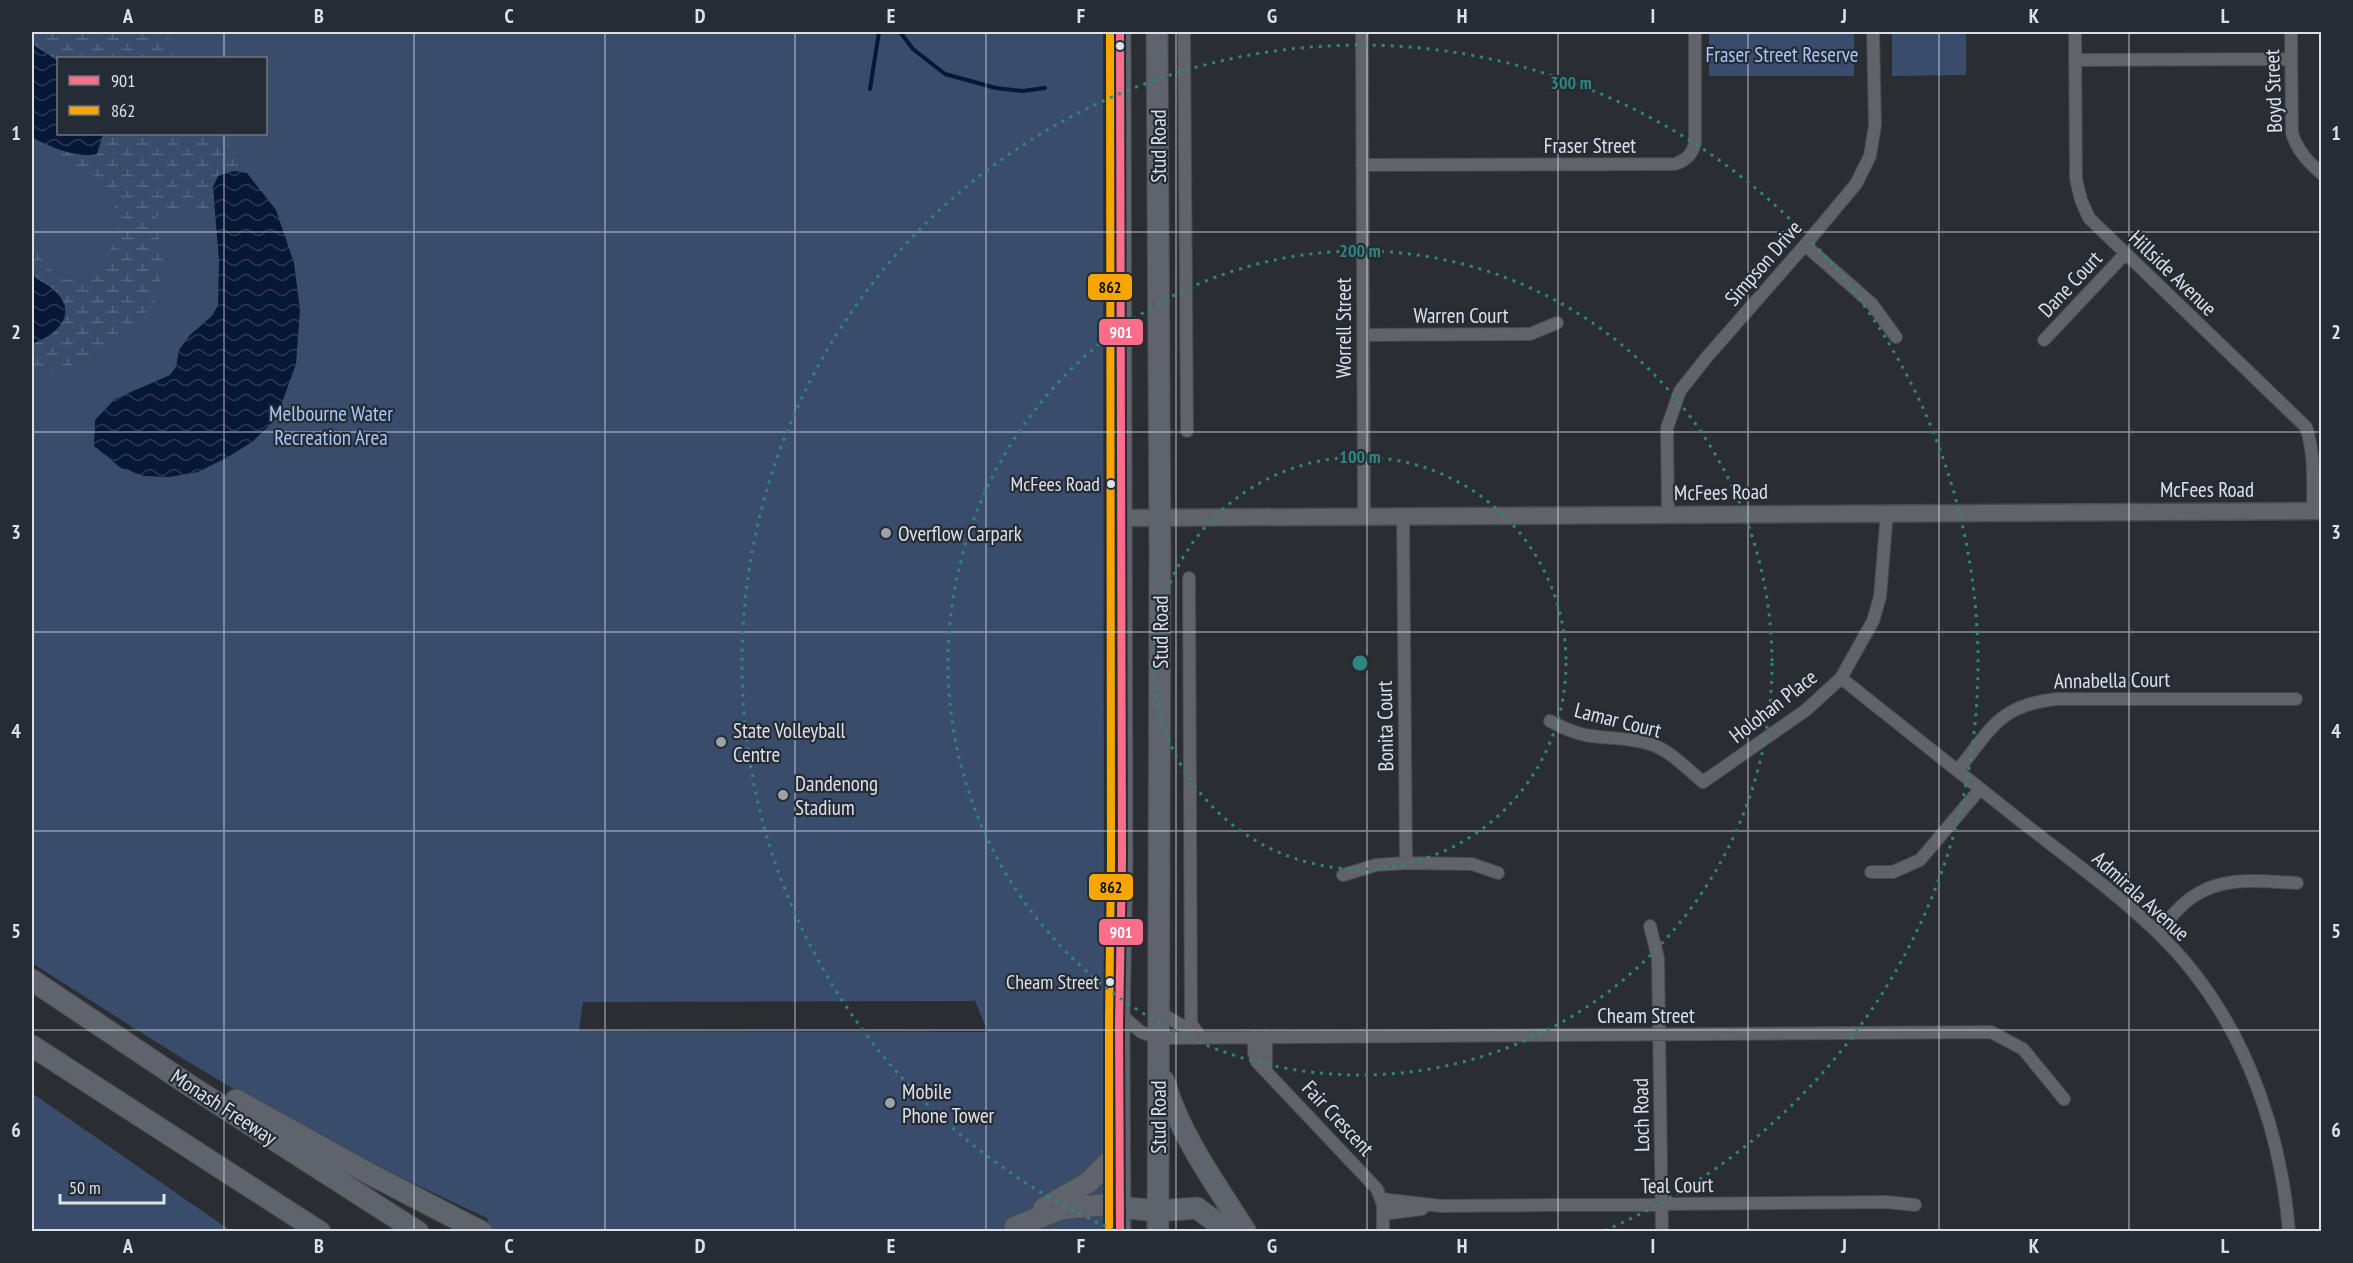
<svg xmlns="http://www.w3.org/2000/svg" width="2353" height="1263" font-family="'PT Sans Narrow',sans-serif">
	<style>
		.green { fill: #394c6b; fill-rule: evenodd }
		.wetland { fill: url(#wetland-marsh) }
		.water { fill: url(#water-waves) }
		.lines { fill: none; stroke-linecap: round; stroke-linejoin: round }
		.stream { stroke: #071837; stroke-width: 4 }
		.street-casing { stroke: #484a4f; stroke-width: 14 }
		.secondary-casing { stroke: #484a4f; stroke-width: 19 }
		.highway-casing { stroke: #484a4f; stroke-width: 23 }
		.street { stroke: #606367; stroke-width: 12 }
		.secondary { stroke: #606367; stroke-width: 16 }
		.highway { stroke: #5e636c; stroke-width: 21 }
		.bus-1-casing { stroke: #262c35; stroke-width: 12 }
		.bus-2-casing { stroke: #262c35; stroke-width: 12 }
		.bus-1 { stroke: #fb6d88; stroke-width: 8 }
		.bus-2 { stroke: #f7a600; stroke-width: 8 }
		.grid { fill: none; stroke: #dde0e7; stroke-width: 1.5; stroke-opacity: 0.55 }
		.ring { fill: none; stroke: #2e8680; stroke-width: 3; stroke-dasharray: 3 6 }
		.bus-dot { fill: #dde0e7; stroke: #262c35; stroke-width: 2 }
		.poi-dot { fill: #9ea1a8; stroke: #262c35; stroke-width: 2 }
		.labels { text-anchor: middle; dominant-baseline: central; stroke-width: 4.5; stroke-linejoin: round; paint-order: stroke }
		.bus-label { font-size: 20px; fill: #dde0e7; stroke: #262c35; text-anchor: end }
		.park-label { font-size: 21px; fill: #a6c6fa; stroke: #262c35 }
		.street-label { font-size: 21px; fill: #dde0e7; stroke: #262c35 }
		.poi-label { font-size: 21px; fill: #dde0e7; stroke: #262c35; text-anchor: start }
		.centre { fill: #2e8680; stroke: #262c35; stroke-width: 3 }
		.ring-label { font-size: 18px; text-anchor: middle; font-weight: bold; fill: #2e8680; stroke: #262c35; stroke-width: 4.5; stroke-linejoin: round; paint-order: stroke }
		.line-badge { stroke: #262c35; stroke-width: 2 }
		.badge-label { font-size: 16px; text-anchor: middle; font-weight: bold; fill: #fff }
		.pale-badge-label { font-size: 16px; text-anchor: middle; font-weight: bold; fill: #111 }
		.neatline { fill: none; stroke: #dde0e7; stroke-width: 2 }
		.grid-label { font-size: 20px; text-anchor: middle; font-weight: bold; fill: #dde0e7 }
	</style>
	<defs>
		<pattern id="wetland-marsh" width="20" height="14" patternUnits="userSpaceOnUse" patternTransform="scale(1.5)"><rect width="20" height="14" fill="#394c6b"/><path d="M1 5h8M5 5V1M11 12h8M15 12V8" fill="none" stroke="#556680"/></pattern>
		<pattern id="water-waves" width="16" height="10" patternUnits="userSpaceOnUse" patternTransform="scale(1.5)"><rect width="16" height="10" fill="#071837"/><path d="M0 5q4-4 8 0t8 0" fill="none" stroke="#2b3954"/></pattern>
	</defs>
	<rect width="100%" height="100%" fill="#2a2d32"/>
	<!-- green -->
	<path class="green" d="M 32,32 L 1103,32 L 1104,1032 L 1107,1231 L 491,1231 L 487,1218 C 414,1184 342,1149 271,1110 C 189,1065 111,1013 32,963 ZM 58,58 L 266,58 L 266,134 L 58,134 ZM 974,999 L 988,1032 L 579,1031 L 583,1002 L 973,1001 Z
		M 1709,32 L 1854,32 L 1854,76 L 1709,76 Z
		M 1892,32 L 1966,32 L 1966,75 L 1892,76 Z
		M 32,1093 L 231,1231 L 32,1231 Z"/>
	<!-- wetland -->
	<path class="wetland" d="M 32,32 L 164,32 L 181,58 L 58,58 L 58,61 L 32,44 Z
		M 103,134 L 223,134 L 247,173 L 234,171 L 219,176 L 213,187 L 216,215 C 204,213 165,204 158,215 C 152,226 163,244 163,255 C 163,264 159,294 155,301 C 143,322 95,354 72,365 C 60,370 44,372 32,373 L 32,344 L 55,332 L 65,318 C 60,281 50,296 32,273 L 32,243 C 39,254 49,272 61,278 C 85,288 113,255 116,235 C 119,218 115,196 103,183 C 91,169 70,166 54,158 C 46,154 39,148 32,143 L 32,137 C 47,147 79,158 97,154 Z"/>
	<!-- water -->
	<path class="water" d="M 32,44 L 58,61 L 58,134 L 103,134 L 97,154 C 79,159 47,146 32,137 Z
		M 234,171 L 247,173 L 276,210 L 294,263 L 300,310 L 296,364 L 276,419 L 252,442 L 226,458 L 198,472 L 169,477 L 144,476 L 121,468 L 94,446 L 95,420 L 115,399 L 170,375 L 176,367 L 179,350 L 190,335 L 212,316 L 218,305 L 219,260 L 213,187 L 218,176 Z
		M 32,273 C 39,282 50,285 57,293 C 79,317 53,336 32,344 Z"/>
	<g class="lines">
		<!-- stream -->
		<path class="stream" d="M 900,32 L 913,49 L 945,74 L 996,88 L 1022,91 L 1045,88
			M 870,89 L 879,32"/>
		<!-- street casing -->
		<g class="street-casing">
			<path id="street" d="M 1184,32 L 1187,431
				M 1362,32 L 1364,516
				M 2075,32 L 2076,179 L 2081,200 L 2089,218 L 2306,427 C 2315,454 2313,483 2313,511
				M 2291,32 L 2292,133 C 2297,150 2308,162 2322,174
				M 2075,60 L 2291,59
				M 1362,165 L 1675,164 C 1686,160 1692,155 1695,143 L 1695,32
				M 1805,245 L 1872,304 L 1896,337
				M 1363,335 L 1530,334 L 1557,323
				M 2044,340 L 2125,254
				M 1668,515 L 1667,428 L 1680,391 L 1706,358 L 1805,245 L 1856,184 L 1870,156 L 1875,125 L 1873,32
				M 1403,516 L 1406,863
				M 1189,578 L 1191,1023 L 1200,1037
				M 1841,678 C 1901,726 1961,774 2022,822 C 2067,857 2114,891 2156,931 C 2238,1009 2280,1120 2289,1232
				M 1550,721 C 1561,727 1572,732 1585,735 C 1606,739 1629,737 1650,744 C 1670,750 1687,769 1703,782 L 1806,710 L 1841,678 L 1873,621 L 1880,597 L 1887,512
				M 1958,770 C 1992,728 1999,705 2057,699 L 2296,699
				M 1871,872 L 1893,872 L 1920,860 L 1980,789
				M 1343,875 L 1376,865 L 1406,863 L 1472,864 L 1498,873
				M 1650,926 L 1658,958 L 1662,1232
				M 2157,932 C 2168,921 2178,907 2191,898 C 2222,875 2260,881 2297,883
				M 1159,1012 L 1199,1036
				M 1119,1013 L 1141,1032 L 1158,1038 L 1991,1032 L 2023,1049 L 2064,1099
				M 1254,1037 L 1254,1052 L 1257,1062 L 1377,1189 L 1383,1205 L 1383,1232
				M 1266,1037 L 1266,1069
				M 1381,1199 L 1441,1206 L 1887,1202 L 1915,1205
				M 1383,1214 L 1422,1209"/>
		</g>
		<!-- secondary casing -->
		<g class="secondary-casing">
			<path id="secondary" d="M 1121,518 L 2322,511"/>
		</g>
		<!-- highway casing -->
		<g class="highway-casing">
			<path id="highway" d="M 1120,32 L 1122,862 L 1119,1023 L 1120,1232
				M 1157,32 L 1160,550 L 1158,1232
				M 32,980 L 189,1085 L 418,1232
				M 32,1046 L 320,1232
				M 1164,1081 C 1181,1137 1215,1183 1246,1232
				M 236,1100 L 368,1173 L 482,1232
				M 1044,1208 L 1089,1182 L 1119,1151
				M 1015,1227 L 1061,1209 L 1101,1205 L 1157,1211 L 1197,1208 L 1229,1232"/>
		</g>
		<!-- street -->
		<use href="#street" class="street"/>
		<!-- secondary -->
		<use href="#secondary" class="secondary"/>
		<!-- highway -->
		<use href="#highway" class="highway"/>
		<!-- bus-1 casing -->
		<g class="bus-1-casing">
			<path id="bus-1" d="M 1120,1232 L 1119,1023 L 1122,862 L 1120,32"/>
		</g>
		<!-- bus-2 casing -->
		<g class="bus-2-casing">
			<path id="bus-2" d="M 1109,1232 L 1109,1023 L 1111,862 L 1110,32"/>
		</g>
		<!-- bus-1 -->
		<use href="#bus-1" class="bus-1"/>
		<!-- bus-2 -->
		<use href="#bus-2" class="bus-2"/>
	</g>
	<!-- grid -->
	<path class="grid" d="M 224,32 L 224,58M 414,32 L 414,1232M 605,32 L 605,1232M 795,32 L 795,1232M 986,32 L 986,1232M 1176,32 L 1176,1232M 1367,32 L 1367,1232M 1558,32 L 1558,1232M 1748,32 L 1748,1232M 1939,32 L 1939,1232M 2129,32 L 2129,1232M 224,134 L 224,1232M 32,232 L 2322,232M 32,432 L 2322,432M 32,632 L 2322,632M 32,831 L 2322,831M 32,1030 L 2322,1030"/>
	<!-- distance rings -->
	<g class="ring">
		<circle cx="1360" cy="663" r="206"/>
		<circle cx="1360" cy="663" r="412"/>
		<path d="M1114 1230A618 618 0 1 1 1606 1230"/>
	</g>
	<!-- markers -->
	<g class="bus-dot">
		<circle cx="1120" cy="46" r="5"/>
		<circle cx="1111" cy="484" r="5"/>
		<circle cx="1110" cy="982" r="5"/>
	</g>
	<g class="poi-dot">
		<circle cx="886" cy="533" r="6"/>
		<circle cx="721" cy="742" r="6"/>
		<circle cx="783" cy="795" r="6"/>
		<circle cx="890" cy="1103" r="6"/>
	</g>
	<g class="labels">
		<!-- bus labels -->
		<g class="bus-label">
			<text x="1100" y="484">McFees Road</text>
			<text x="1099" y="982">Cheam Street</text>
		</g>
		<!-- park labels -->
		<g class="park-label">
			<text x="1782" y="54">Fraser Street Reserve</text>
			<text x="331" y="413">Melbourne Water<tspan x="331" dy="24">Recreation Area</tspan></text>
		</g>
		<!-- street labels -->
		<g class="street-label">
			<text transform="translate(2273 91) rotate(-92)">Boyd Street</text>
			<text x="1590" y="145">Fraser Street</text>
			<text transform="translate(1158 146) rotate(-90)">Stud Road</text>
			<text transform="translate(1763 263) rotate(-49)">Simpson Drive</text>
			<text transform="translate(2173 273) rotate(44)">Hillside Avenue</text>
			<text transform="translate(2070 284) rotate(-47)">Dane Court</text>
			<text x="1461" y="315">Warren Court</text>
			<text transform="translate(1343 328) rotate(-90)">Worrell Street</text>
			<text x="2207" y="489">McFees Road</text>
			<text transform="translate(1721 492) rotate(-1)">McFees Road</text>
			<text transform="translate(1160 632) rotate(-90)">Stud Road</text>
			<text transform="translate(2112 680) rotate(-1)">Annabella Court</text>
			<text transform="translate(1773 706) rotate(-38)">Holohan Place</text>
			<text transform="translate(1618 720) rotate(14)">Lamar Court</text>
			<text transform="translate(1385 726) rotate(-91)">Bonita Court</text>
			<text transform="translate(2141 896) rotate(42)">Admirala Avenue</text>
			<text x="1646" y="1015">Cheam Street</text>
			<text transform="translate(224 1107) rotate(33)">Monash Freeway</text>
			<text transform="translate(1641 1115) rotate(-91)">Loch Road</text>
			<text transform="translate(1158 1117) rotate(-90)">Stud Road</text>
			<text transform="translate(1338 1118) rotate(47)">Fair Crescent</text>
			<text transform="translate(1677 1185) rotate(-1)">Teal Court</text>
		</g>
		<!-- poi labels -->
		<g class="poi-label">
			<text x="898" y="533">Overflow Carpark</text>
			<text x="733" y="730">State Volleyball<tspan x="733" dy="24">Centre</tspan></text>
			<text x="795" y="783">Dandenong<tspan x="795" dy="24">Stadium</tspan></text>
			<text x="902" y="1091">Mobile<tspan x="902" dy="24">Phone Tower</tspan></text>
		</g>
	</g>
	<circle cx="1360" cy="663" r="9" class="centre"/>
	<g class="ring-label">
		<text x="1571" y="89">300 m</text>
		<text x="1360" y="257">200 m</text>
		<text x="1360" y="463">100 m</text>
	</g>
	<g class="line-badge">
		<rect x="1087" y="273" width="46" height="28" rx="6" fill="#f7a600"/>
		<rect x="1098" y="318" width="46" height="28" rx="6" fill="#fb6d88"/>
		<rect x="1088" y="873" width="46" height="28" rx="6" fill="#f7a600"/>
		<rect x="1098" y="918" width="46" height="28" rx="6" fill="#fb6d88"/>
	</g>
	<g class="badge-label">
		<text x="1121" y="338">901</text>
		<text x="1121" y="938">901</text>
	</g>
	<g class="pale-badge-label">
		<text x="1110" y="293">862</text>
		<text x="1111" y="893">862</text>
	</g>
	<!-- border -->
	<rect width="2353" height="1263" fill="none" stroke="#262c35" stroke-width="66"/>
	<!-- legend -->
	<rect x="57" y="57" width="210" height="78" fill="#262c35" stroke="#6f747c" stroke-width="1.5"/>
	<rect x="69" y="76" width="30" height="9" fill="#fb6d88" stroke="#6f747c" stroke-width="1.5"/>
	<text x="111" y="87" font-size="18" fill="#dde0e7">901</text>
	<rect x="69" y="106" width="30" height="9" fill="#f7a600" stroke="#6f747c" stroke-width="1.5"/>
	<text x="111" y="117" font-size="18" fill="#dde0e7">862</text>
	<!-- scale -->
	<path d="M60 1194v9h104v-9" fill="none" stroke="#dde0e7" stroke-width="3"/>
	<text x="69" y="1194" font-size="18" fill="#dde0e7" stroke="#262c35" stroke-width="4.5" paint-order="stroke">50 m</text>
	<rect x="33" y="33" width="2287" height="1197" class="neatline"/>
	<g class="grid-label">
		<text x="128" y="23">A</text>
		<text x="319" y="23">B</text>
		<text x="509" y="23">C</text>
		<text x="700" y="23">D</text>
		<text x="891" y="23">E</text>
		<text x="1081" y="23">F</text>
		<text x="1272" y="23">G</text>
		<text x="1462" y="23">H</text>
		<text x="1653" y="23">I</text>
		<text x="1844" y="23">J</text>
		<text x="2034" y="23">K</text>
		<text x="2225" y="23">L</text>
		<text x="16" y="140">1</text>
		<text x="2336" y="140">1</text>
		<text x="16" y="339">2</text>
		<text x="2336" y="339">2</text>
		<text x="16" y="539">3</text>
		<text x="2336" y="539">3</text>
		<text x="16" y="738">4</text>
		<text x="2336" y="738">4</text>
		<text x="16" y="938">5</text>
		<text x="2336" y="938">5</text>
		<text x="16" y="1137">6</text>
		<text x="2336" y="1137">6</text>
		<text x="128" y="1253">A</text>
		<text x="319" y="1253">B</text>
		<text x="509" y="1253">C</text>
		<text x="700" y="1253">D</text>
		<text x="891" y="1253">E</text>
		<text x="1081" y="1253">F</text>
		<text x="1272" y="1253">G</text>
		<text x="1462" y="1253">H</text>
		<text x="1653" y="1253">I</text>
		<text x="1844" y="1253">J</text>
		<text x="2034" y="1253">K</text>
		<text x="2225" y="1253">L</text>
	</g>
</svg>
